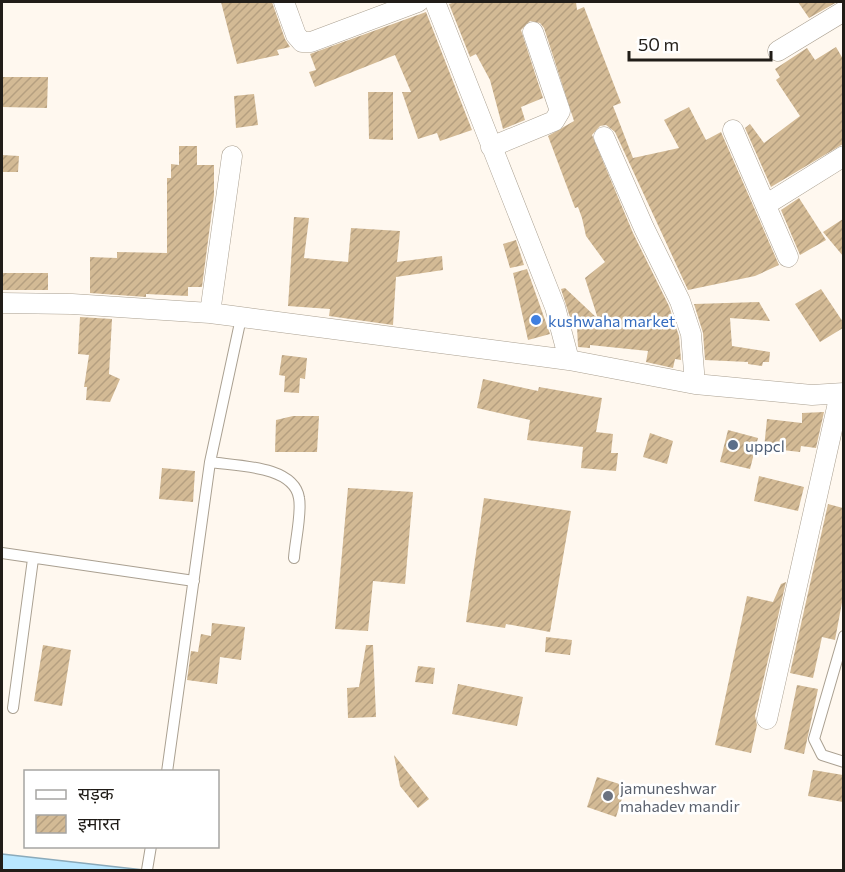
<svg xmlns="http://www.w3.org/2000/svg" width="845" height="872" font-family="Commissioner,'Noto Sans Devanagari',sans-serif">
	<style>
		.water { fill: #b9e7ff; stroke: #8baaba; stroke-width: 1.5 }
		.building { fill: url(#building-hatch) }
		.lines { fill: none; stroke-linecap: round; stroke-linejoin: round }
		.service-casing { stroke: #aaa091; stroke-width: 12 }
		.minor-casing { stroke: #aaa091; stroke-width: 21 }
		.service { stroke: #fff; stroke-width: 10 }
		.minor { stroke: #fff; stroke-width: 20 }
		.shop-dot { fill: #3f7fe0; stroke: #fff; stroke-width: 2 }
		.service-dot { fill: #5c6f8a; stroke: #fff; stroke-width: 2 }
		.worship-dot { fill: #6b7280; stroke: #fff; stroke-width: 2 }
		.labels { text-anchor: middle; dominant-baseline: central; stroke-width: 5; stroke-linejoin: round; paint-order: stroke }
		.shop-label { font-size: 16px; fill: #366cbe; stroke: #fff; text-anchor: start }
		.service-label { font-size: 16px; fill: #4e5e75; stroke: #fff; text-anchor: start }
		.worship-label { font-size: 16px; fill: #5b616d; stroke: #fff; text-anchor: start }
	</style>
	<defs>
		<pattern id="building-hatch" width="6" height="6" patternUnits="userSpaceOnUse" patternTransform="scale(1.5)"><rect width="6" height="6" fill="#d3ba95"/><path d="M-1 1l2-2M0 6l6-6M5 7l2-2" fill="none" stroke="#b59f80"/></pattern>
	</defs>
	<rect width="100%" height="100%" fill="#fff8ef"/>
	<!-- water -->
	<path class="water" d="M 2,854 L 144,870 L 2,870 Z"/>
	<!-- building -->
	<path class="building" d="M 221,2 L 272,2 L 285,39 L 290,47 L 277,50 L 279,55 L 237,64 Z
		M 455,2 L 576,2 L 577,10 L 584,7 L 621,103 L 613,106 L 633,158 L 679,148 L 664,120 L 689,107 L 706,140 L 721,132 L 779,265 L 755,276 L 688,290 L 615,132 L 606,125 L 600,126 L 592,135 L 633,233 L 669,306 L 679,336 L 681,360 L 675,359 L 673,368 L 646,362 L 648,351 L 590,345 L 590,348 L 578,347 L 577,326 L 573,327 L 561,289 L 565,288 L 598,319 L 585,278 L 605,262 L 586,236 L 582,218 L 578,207 L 575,208 L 548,136 L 574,121 L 544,28 L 540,23 L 530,21 L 521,30 L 543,98 L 521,107 L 525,120 L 503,129 L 490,80 L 476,54 L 470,57 L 449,4 Z
		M 798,2 L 837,2 L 809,18 Z
		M 426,12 L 472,130 L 440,141 L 437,133 L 418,139 L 402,92 L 411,92 L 395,55 L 315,87 L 309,72 L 316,70 L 310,54 Z
		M 836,47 L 843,59 L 843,144 L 771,187 L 745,128 L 750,124 L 764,143 L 800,116 L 776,80 L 780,77 L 775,69 L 807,48 L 815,60 Z
		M 2,77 L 48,77 L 47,108 L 2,107 Z
		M 368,92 L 393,92 L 393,140 L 369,139 Z
		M 254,94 L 258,125 L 236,128 L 234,96 Z
		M 179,146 L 197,146 L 197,165 L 214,165 L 214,195 L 202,287 L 188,287 L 188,296 L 146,294 L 146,297 L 90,293 L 90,257 L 117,258 L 117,252 L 167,253 L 167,178 L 171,178 L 171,164 L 179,165 Z
		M 2,155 L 19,156 L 18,172 L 2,172 Z
		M 799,198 L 826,240 L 800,255 L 781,210 Z
		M 294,217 L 309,218 L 304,258 L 348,262 L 351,228 L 400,231 L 397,262 L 442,256 L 443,270 L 396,277 L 393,325 L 329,316 L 330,309 L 288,306 Z
		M 843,219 L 843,256 L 823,232 Z
		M 516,240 L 524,265 L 510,268 L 503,244 Z
		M 527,269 L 550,334 L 528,340 L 513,273 Z
		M 2,273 L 48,273 L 48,290 L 2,290 Z
		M 821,289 L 843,322 L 843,328 L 820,342 L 795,304 Z
		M 759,302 L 770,321 L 730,318 L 732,346 L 770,352 L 769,362 L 763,362 L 762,366 L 748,364 L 748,362 L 705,360 L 703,333 L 694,304 Z
		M 80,317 L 112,319 L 109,374 L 120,379 L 110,402 L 86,400 L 87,387 L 84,387 L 89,355 L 78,354 Z
		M 282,355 L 307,358 L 305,379 L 300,378 L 299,393 L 284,392 L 285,376 L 279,375 Z
		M 483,379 L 538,391 L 539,387 L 602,398 L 596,432 L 613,434 L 611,453 L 618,453 L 616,471 L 581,468 L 583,447 L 527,440 L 530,420 L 477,408 Z
		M 824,412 L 816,448 L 801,446 L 800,452 L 764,448 L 767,419 L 802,423 L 802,413 Z
		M 293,416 L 319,416 L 317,452 L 275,452 L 276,420 Z
		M 728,430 L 758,438 L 750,469 L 720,462 Z
		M 650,433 L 673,441 L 667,464 L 643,457 Z
		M 162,468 L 195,471 L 193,502 L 159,499 Z
		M 759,476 L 804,487 L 798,511 L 754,501 Z
		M 348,488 L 413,492 L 405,584 L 373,581 L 368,631 L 335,629 Z
		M 484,498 L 571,511 L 550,632 L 506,624 L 505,628 L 466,622 Z
		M 828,504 L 843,508 L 843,597 L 835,640 L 822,637 L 813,678 L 790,673 Z
		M 786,582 L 755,716 L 757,725 L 751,753 L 715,745 L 747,596 L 773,602 L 781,584 Z
		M 212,623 L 245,627 L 241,660 L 220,657 L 217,684 L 187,680 L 191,651 L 198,652 L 201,634 L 211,636 Z
		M 546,637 L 572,640 L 570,655 L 545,652 Z
		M 43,645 L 71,650 L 62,706 L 34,701 Z
		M 366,645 L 373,645 L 376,717 L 348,718 L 347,688 L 359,687 Z
		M 418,666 L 435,668 L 433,684 L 415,682 Z
		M 458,684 L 523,697 L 517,726 L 452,714 Z
		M 797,685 L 818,689 L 804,754 L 784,749 Z
		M 394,755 L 429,799 L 418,808 L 400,786 Z
		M 813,770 L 843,775 L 843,802 L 808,796 Z
		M 597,777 L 626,786 L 616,817 L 587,807 Z"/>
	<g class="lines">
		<!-- service casing -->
		<g class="service-casing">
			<path id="service" d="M 210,462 C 235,466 294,465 299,498 C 302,513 295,542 294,558
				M 2,553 L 194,581
				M 844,636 L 814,739 L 822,755 L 844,762
				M 13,708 L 33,559
				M 167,772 L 210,462 L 241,318
				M 147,870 L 151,846"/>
		</g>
		<!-- minor casing -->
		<g class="minor-casing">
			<path id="minor" d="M 284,2 L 296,35 L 302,42 L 311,42 L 418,2
				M 435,2 L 555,307 L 569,360
				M 778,51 L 844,11
				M 733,130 L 788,257
				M 604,137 L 644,228 L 680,301 L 691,334 L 695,384
				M 491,147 L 554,121 L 560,111 L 533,32
				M 767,204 L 844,156
				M 2,303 L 72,304 L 210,313 L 569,360 L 695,384 L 812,395 L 844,393
				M 210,313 L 232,156
				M 767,719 L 840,394"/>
		</g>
		<!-- service -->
		<use href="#service" class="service"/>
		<!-- minor -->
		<use href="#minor" class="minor"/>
	</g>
	<!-- markers -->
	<circle class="shop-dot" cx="536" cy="320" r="6"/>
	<circle class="service-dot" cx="733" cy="445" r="6"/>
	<circle class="worship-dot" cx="608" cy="796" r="6"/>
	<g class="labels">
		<!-- shop labels -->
		<g class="shop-label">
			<text x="548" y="320">kushwaha market</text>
		</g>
		<!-- service labels -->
		<g class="service-label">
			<text x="745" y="445">uppcl</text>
		</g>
		<!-- worship labels -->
		<g class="worship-label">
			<text x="620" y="787">jamuneshwar<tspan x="620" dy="18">mahadev mandir</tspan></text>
		</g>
	</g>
	<!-- border -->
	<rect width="845" height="872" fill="none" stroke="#211d18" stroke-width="6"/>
	<!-- legend -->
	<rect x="24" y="770" width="195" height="78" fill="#ffffff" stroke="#a6a5a3" stroke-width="1.5"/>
	<rect x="36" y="790" width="30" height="9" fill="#ffffff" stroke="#a6a5a3" stroke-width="1.5"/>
	<text x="78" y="800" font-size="18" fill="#211d18">सड़क</text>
	<rect x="36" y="815" width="30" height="18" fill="url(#building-hatch)" stroke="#a6a5a3" stroke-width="1.5"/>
	<text x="78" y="830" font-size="18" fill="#211d18">इमारत</text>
	<!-- scale -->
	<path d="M629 51v9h142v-9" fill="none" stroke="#211d18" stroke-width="3"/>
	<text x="638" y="51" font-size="18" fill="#211d18" stroke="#ffffff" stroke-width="4.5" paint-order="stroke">50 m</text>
</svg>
